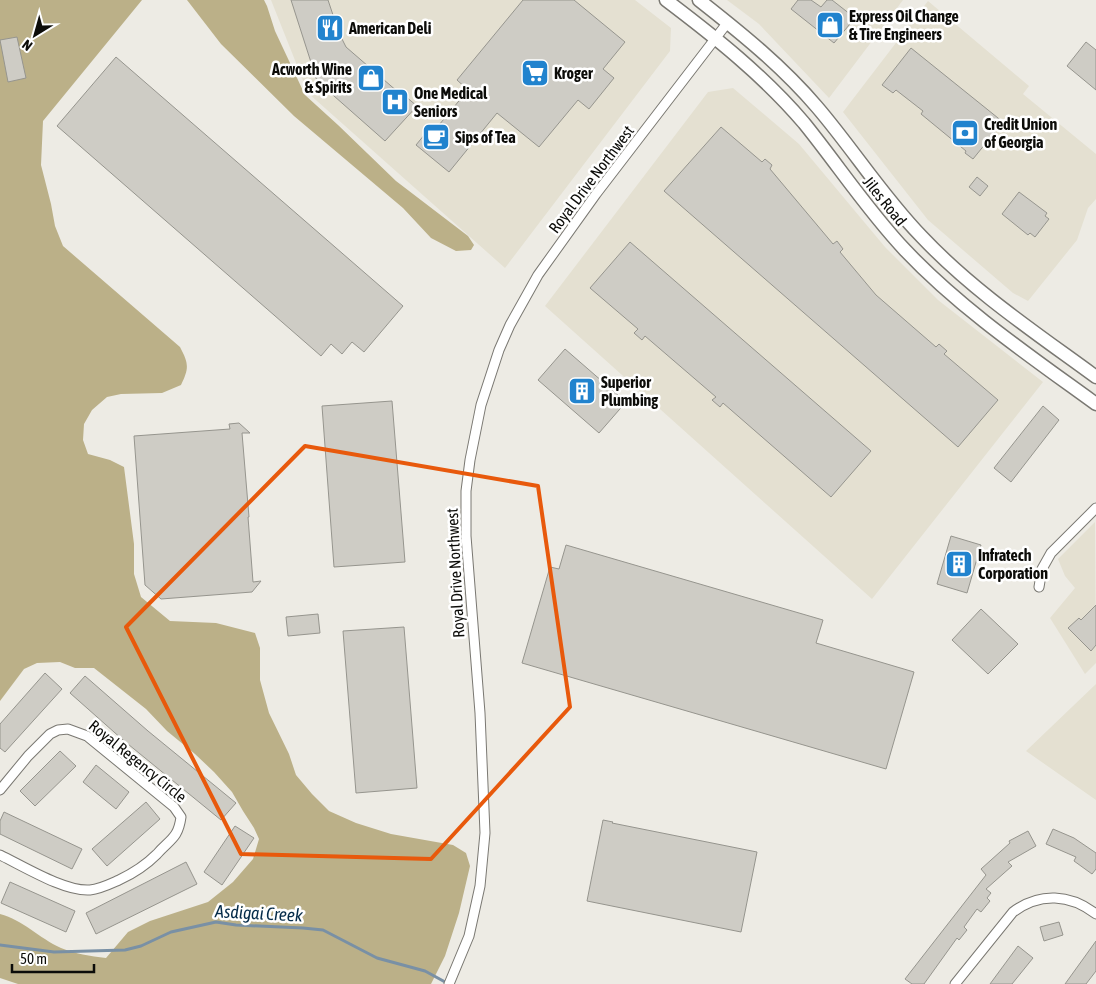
<svg xmlns="http://www.w3.org/2000/svg" width="1096" height="984" font-family="'Asap Condensed',sans-serif">
	<style>
		.built { fill: #e4e0d1 }
		.forest { fill: #bbb088 }
		.lines { fill: none; stroke-linecap: round; stroke-linejoin: round }
		.stream { stroke: #7990a5; stroke-width: 3 }
		.building { fill: #ceccc5; stroke: #96958e }
		.street-casing { stroke: #7a7872; stroke-width: 11 }
		.secondary-casing { stroke: #7a7872; stroke-width: 15 }
		.street { stroke: #fff; stroke-width: 9 }
		.secondary { stroke: #fff; stroke-width: 12 }
		.marked { fill: none; stroke: #e8590c; stroke-width: 4; stroke-linejoin: round }
		.labels { text-anchor: middle; dominant-baseline: central; stroke-width: 5; stroke-linejoin: round; paint-order: stroke }
		.poi-label { font-size: 16px; font-weight: bold; fill: #0c0c09; stroke: #fff; text-anchor: start }
		.street-label { font-size: 16px; fill: #0c0c09; stroke: #fff }
		.water-label { font-size: 18px; font-style: italic; fill: #062c4a; stroke: #fff }
	</style>
	<rect width="100%" height="100%" fill="#edebe4"/>
	<!-- built -->
	<path class="built" d="M 271,0 L 635,0 L 671,28 L 670,51 L 505,268 L 308,93 Z
		M 727,0 L 903,0 L 829,98 L 759,24 Z
		M 928,1 L 1029,86 L 1023,94 L 1096,154 L 1096,199 L 1088,208 L 1077,240 L 1028,301 L 1013,293 L 928,220 L 843,112 Z
		M 733,88 L 799,144 L 885,247 L 938,300 L 1043,382 L 872,599 L 545,306 L 708,92 Z
		M 1095,522 L 1096,663 L 1085,674 L 1050,618 L 1075,588 L 1065,576 L 1058,559 Z
		M 1096,684 L 1096,800 L 1026,751 Z"/>
	<!-- forest -->
	<path class="forest" d="M 0,0 L 142,0 L 43,121 L 41,165 L 51,204 L 55,226 L 63,246 L 180,347 C 189,364 189,368 181,385 L 162,393 L 121,394 L 107,397 L 92,410 L 84,424 L 83,440 L 88,454 L 110,460 L 124,467 L 134,544 L 134,574 L 141,597 L 170,621 L 216,623 L 255,633 L 260,648 L 260,680 L 269,713 L 289,754 L 296,775 L 312,794 L 329,811 L 356,823 L 391,834 L 453,845 L 466,853 L 470,866 L 459,913 L 445,956 L 431,984 L 18,984 L 0,978 L 0,914 C 23,920 39,938 61,948 C 75,954 90,956 106,958 L 128,932 L 150,921 L 208,902 L 233,882 L 253,859 L 259,839 L 254,828 L 243,811 L 232,792 L 214,772 L 195,754 L 167,731 L 146,709 L 94,668 L 75,668 L 60,662 L 37,663 L 24,669 L 0,701 Z
		M 187,0 L 264,0 L 267,6 L 275,31 L 305,95 L 338,125 L 396,181 L 468,236 L 474,245 L 471,250 L 456,251 L 431,238 L 403,208 L 294,116 L 221,44 Z"/>
	<g class="lines">
		<!-- stream -->
		<path class="stream" d="M 0,945 L 54,952 L 125,950 L 141,946 L 171,932 L 216,922 L 236,925 L 303,928 L 323,930 L 377,958 L 425,971 L 447,983"/>
	</g>
	<!-- building -->
	<path class="building" d="M 291,0 L 328,0 L 339,33 L 346,47 L 398,92 L 399,91 L 417,106 L 385,141 L 317,81 Z
		M 523,0 L 574,0 L 625,42 L 603,69 L 614,78 L 589,109 L 578,100 L 539,147 L 497,113 L 449,172 L 416,145 L 425,134 L 429,137 L 468,90 L 457,80 Z
		M 798,0 L 811,0 L 821,7 L 827,0 L 832,0 L 855,18 L 834,43 L 791,9 Z
		M 17,37 L 26,78 L 8,82 L 0,40 Z
		M 1086,42 L 1096,50 L 1096,90 L 1067,66 Z
		M 911,48 L 1003,122 L 973,159 L 965,153 L 966,151 L 921,114 L 923,111 L 896,90 L 893,93 L 882,85 Z
		M 116,57 L 403,306 L 364,352 L 352,342 L 342,354 L 331,344 L 321,356 L 57,126 Z
		M 721,127 L 762,162 L 765,159 L 772,165 L 770,169 L 833,244 L 837,241 L 843,249 L 840,252 L 876,295 L 936,347 L 939,344 L 947,351 L 944,354 L 998,400 L 958,447 L 664,191 Z
		M 977,177 L 988,186 L 980,196 L 969,187 Z
		M 1019,192 L 1047,213 L 1045,216 L 1049,219 L 1035,237 L 1030,233 L 1028,235 L 1002,214 Z
		M 630,242 L 871,451 L 831,497 L 723,403 L 720,407 L 712,400 L 716,397 L 645,336 L 642,340 L 634,333 L 638,329 L 590,288 Z
		M 565,349 L 626,402 L 599,433 L 538,380 Z
		M 392,401 L 405,562 L 334,567 L 322,406 Z
		M 1043,406 L 1059,420 L 1011,482 L 994,468 Z
		M 239,423 L 250,433 L 242,433 L 249,517 L 248,517 L 253,582 L 261,581 L 252,592 L 161,599 L 145,585 L 134,436 L 230,429 L 229,424 Z
		M 951,536 L 981,545 L 967,593 L 937,584 Z
		M 566,545 L 823,620 L 816,643 L 914,672 L 886,769 L 522,663 L 550,567 L 559,569 Z
		M 1096,605 L 1096,645 L 1091,651 L 1068,628 L 1079,618 L 1081,620 Z
		M 981,609 L 1018,644 L 988,674 L 952,640 Z
		M 318,614 L 320,633 L 288,636 L 286,617 Z
		M 404,627 L 417,788 L 356,793 L 343,631 Z
		M 45,673 L 62,689 L 5,752 L 0,748 L 0,724 Z
		M 85,676 L 148,731 L 236,803 L 221,820 L 123,740 L 70,693 Z
		M 60,751 L 76,766 L 35,806 L 20,791 Z
		M 96,765 L 129,792 L 116,809 L 83,782 Z
		M 146,802 L 160,819 L 107,866 L 92,849 Z
		M 4,812 L 82,849 L 72,869 L 0,834 L 0,821 Z
		M 603,820 L 613,822 L 612,823 L 757,852 L 741,932 L 587,901 Z
		M 235,826 L 254,838 L 222,885 L 204,872 Z
		M 1053,829 L 1074,838 L 1096,853 L 1096,869 L 1092,874 L 1074,861 L 1076,857 L 1046,844 Z
		M 1028,831 L 1036,846 L 1008,862 L 1012,866 L 986,889 L 991,893 L 987,898 L 990,901 L 981,912 L 977,909 L 964,927 L 967,930 L 959,940 L 957,938 L 924,984 L 912,984 L 905,979 L 986,875 L 981,869 L 1010,843 L 1009,841 Z
		M 186,862 L 197,884 L 96,934 L 86,913 Z
		M 10,882 L 75,911 L 66,932 L 1,903 Z
		M 1059,922 L 1063,935 L 1044,941 L 1040,927 Z
		M 1096,941 L 1096,971 L 1086,984 L 1065,984 Z
		M 1018,946 L 1033,958 L 1012,984 L 990,984 Z"/>
	<g class="lines">
		<!-- street casing -->
		<g class="street-casing">
			<path id="street" d="M 1039,587 L 1042,569 L 1051,553 L 1096,508
				M 0,790 L 28,756 L 50,734 L 58,730 L 68,729 L 87,736 L 174,807 L 181,817 C 178,839 170,839 157,854 C 145,866 134,873 119,880 C 110,884 100,889 90,890 C 65,892 23,866 0,855
				M 449,984 L 469,936 L 480,886 L 485,833 L 480,713 L 466,536 L 466,491 L 470,460 L 481,405 L 499,350 L 510,325 L 538,275 L 596,194 L 728,22
				M 955,984 L 1013,912 C 1040,892 1070,894 1096,914"/>
		</g>
		<!-- secondary casing -->
		<g class="secondary-casing">
			<path id="secondary" d="M 666,0 C 715,37 764,76 804,123 C 838,165 868,211 905,250 C 961,309 1030,356 1096,404
				M 699,0 C 741,33 782,66 817,107 C 853,149 883,197 922,237 C 973,291 1036,333 1096,377"/>
		</g>
		<!-- street -->
		<use href="#street" class="street"/>
		<!-- secondary -->
		<use href="#secondary" class="secondary"/>
	</g>
	<!-- marked area -->
	<path class="marked" d="M 305,446 L 538,486 L 570,707 L 431,859 L 241,854 L 126,627 Z"/>
	<!-- icons -->
	<defs>
		<g id="shop-square" transform="scale(1.4375)"><rect x="-9" y="-9" width="18" height="18" rx="4" fill="#2183ce" stroke="#fff"/><path d="M-5-2.5h2.3a2.7 3.5 0 0 1 5.4 0H5L5.5 6h-11ZM-1.5-2.5h3a1.5 2.3 0 0 0-3 0Z" fill="#fff"/></g>
		<g id="restaurant-square" transform="scale(1.4375)"><rect x="-9" y="-9" width="18" height="18" rx="4" fill="#2183ce" stroke="#fff"/><path d="M-5-6h1v4h1v-4h1v4h1v-4h1v5L-1.5 .5V6h-2V.5L-5-1ZM5-6V6H3V1.5H1.5Q1.5-4 5-6Z" fill="#fff"/></g>
		<g id="supermarket-square" transform="scale(1.4375)"><rect x="-9" y="-9" width="18" height="18" rx="4" fill="#2183ce" stroke="#fff"/><path d="M-6-5.5h2.5l.6 2H6L4.5 2H-2.5L-4.4-4H-6ZM-1.5 3.2a1.3 1.3 0 1 0 .1 0ZM3 3.2a1.3 1.3 0 1 0 .1 0Z" fill="#fff"/></g>
		<g id="hospital-square" transform="scale(1.4375)"><rect x="-9" y="-9" width="18" height="18" rx="4" fill="#2183ce" stroke="#fff"/><path d="M-5-5h3v3.5h4V-5h3V5h-3V1.5h-4V5h-3Z" fill="#fff"/></g>
		<g id="bank-square" transform="scale(1.4375)"><rect x="-9" y="-9" width="18" height="18" rx="4" fill="#2183ce" stroke="#fff"/><path d="M-6-4H6V4H-6ZM0-2.3a2.3 2.3 0 1 0 0 4.6a2.3 2.3 0 1 0 0-4.6Z" fill="#fff"/></g>
		<g id="cafe-square" transform="scale(1.4375)"><rect x="-9" y="-9" width="18" height="18" rx="4" fill="#2183ce" stroke="#fff"/><path d="M-5.5-4.5H6V0H3Q3 3.5 0 3.5H-2.5Q-5.5 3.5-5.5 0ZM3-3.2v2h1.7v-2ZM-6 4.5H4V6H-6Z" fill="#fff"/></g>
		<g id="building-square" transform="scale(1.4375)"><rect x="-9" y="-9" width="18" height="18" rx="4" fill="#2183ce" stroke="#fff"/><path d="M-4-6H4V6H1V3H-1V6H-4ZM-2.5-4.3h1.7v1.8h-1.7ZM.8-4.3h1.7v1.8H.8ZM-2.5-1h1.7V.8h-1.7ZM.8-1h1.7V.8H.8Z" fill="#fff"/></g>
	</defs>
	<g fill-rule="evenodd">
		<use href="#shop-square" x="830" y="25"/>
		<use href="#restaurant-square" x="330" y="28"/>
		<use href="#supermarket-square" x="535" y="73"/>
		<use href="#shop-square" x="371" y="78"/>
		<use href="#hospital-square" x="395" y="102"/>
		<use href="#bank-square" x="965" y="133"/>
		<use href="#cafe-square" x="436" y="137"/>
		<use href="#building-square" x="582" y="391"/>
		<use href="#building-square" x="959" y="564"/>
	</g>
	<g class="labels">
		<!-- poi labels -->
		<g class="poi-label">
			<text x="849" y="16">Express Oil Change<tspan x="849" dy="18">&amp; Tire Engineers</tspan></text>
			<text x="349" y="28">American Deli</text>
			<text x="352" y="69" text-anchor="end">Acworth Wine<tspan x="352" dy="18">&amp; Spirits</tspan></text>
			<text x="554" y="73">Kroger</text>
			<text x="414" y="93">One Medical<tspan x="414" dy="18">Seniors</tspan></text>
			<text x="984" y="124">Credit Union<tspan x="984" dy="18">of Georgia</tspan></text>
			<text x="455" y="137">Sips of Tea</text>
			<text x="601" y="382">Superior<tspan x="601" dy="18">Plumbing</tspan></text>
			<text x="978" y="555">Infratech<tspan x="978" dy="18">Corporation</tspan></text>
		</g>
		<!-- street labels -->
		<g class="street-label">
			<text transform="translate(591 179) rotate(-53)">Royal Drive Northwest</text>
			<text transform="translate(885 201) rotate(51)">Jiles Road</text>
			<text transform="translate(455 573) rotate(-93)">Royal Drive Northwest</text>
			<text transform="translate(138 761) rotate(39)">Royal Regency Circle</text>
		</g>
		<!-- water labels -->
		<g class="water-label">
			<text transform="translate(259 913) rotate(3)">Asdigai Creek</text>
		</g>
	</g>
	<!-- north arrow -->
	<g transform="translate(35 35) rotate(217)" stroke="#ffffff" stroke-width="4" paint-order="stroke">
	<path d="M0-4L9 19L0 12L-9 19Z" fill="#0c0c09"/>
	<text y="-8" font-size="14" font-weight="bold" text-anchor="middle" fill="#0c0c09">N</text>
	</g>
	<!-- scale -->
	<path d="M12 964v8h82v-8" fill="none" stroke="#0c0c09" stroke-width="2.5"/>
	<text x="20" y="964" font-size="15" fill="#0c0c09" stroke="#ffffff" stroke-width="4" paint-order="stroke">50 m</text>
</svg>
